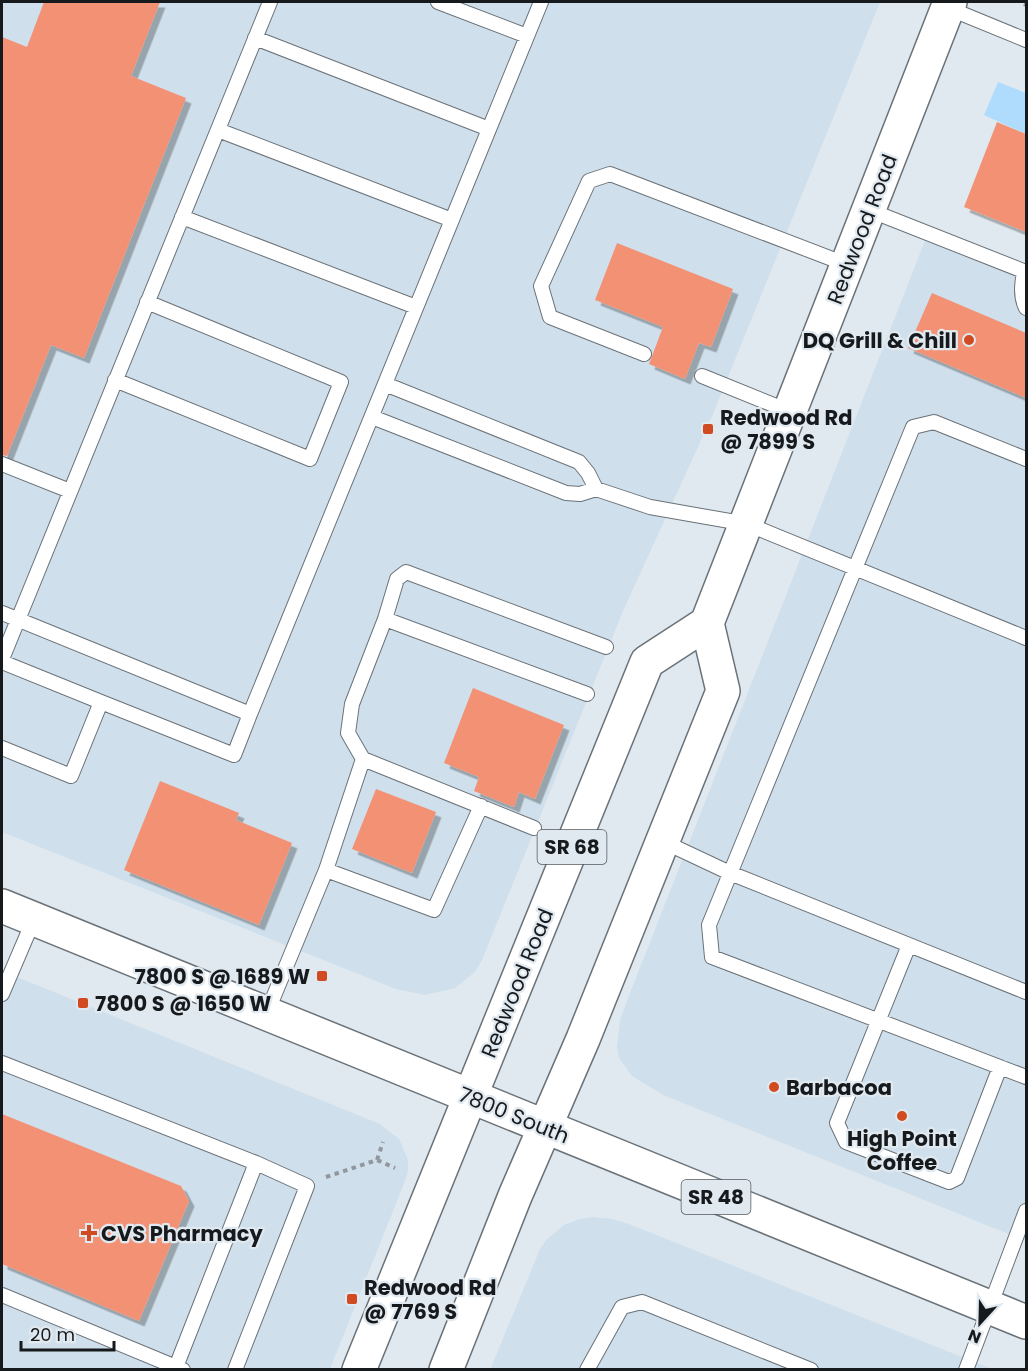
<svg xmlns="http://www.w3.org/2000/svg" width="1028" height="1371" font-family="Poppins,sans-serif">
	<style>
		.built { fill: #cfdfeb }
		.green { fill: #afdcfd }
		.building { fill: #f39175; filter: url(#shadow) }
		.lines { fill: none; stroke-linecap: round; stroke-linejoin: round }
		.service-casing { stroke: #6a7278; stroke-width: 16 }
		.primary-casing { stroke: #6a7278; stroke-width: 36 }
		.path { stroke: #91979d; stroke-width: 4; stroke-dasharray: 4.5 4.5; stroke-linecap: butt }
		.service { stroke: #fff; stroke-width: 14 }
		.primary { stroke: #fff; stroke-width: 33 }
		.poi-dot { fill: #d24a20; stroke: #e0e9f0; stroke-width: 2 }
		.labels { text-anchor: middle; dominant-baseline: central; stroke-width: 4.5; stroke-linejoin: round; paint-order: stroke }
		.shield { fill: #e0e9f0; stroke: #53585c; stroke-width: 1.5 }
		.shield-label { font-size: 20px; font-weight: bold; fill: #171a1d }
		.street-label { font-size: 21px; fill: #171a1d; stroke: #e0e9f0 }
		.poi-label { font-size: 21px; font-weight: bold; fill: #171a1d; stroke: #e0e9f0; text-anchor: start }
	</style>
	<defs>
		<filter id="shadow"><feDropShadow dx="5.5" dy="5.5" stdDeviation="0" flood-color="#0004"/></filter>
	</defs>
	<rect width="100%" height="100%" fill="#e0e9f0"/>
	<!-- built -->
	<path class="built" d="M 2,2 L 880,2 L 713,414 L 623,611 L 482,960 L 475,972 L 455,988 L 425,995 L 396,989 L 2,832 Z
		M 930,228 L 1026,267 L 1026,1241 L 663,1095 L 632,1076 L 619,1058 L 617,1047 L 620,1020 L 625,1006 Z
		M 2,971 L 380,1124 L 399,1139 L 408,1160 L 408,1171 L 405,1181 L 330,1369 L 2,1369 Z
		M 593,1217 L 612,1219 L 629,1224 L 992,1369 L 490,1370 L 540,1249 L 546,1240 L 564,1225 L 580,1219 Z"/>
	<!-- green -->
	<path class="green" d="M 998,82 L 1026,93 L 1026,134 L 984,115 Z"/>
	<!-- building -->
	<path class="building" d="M 44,2 L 160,2 L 131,76 L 186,98 L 84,358 L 51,345 L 7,456 L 2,455 L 2,37 L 27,47 Z
		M 997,122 L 1026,134 L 1026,232 L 964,207 Z
		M 617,243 L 733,289 L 711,347 L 699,343 L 685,379 L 649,364 L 663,327 L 595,300 Z
		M 932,293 L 1026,333 L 1026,398 L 908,348 Z
		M 473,688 L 564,725 L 535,799 L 519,792 L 514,807 L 474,791 L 479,777 L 444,763 Z
		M 160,781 L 239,813 L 236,820 L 292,843 L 259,925 L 124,870 Z
		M 376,789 L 436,812 L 412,873 L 352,849 Z
		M 2,1114 L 181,1186 L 189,1201 L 139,1321 L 2,1264 Z"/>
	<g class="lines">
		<!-- service casing -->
		<g class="service-casing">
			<path id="service" d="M 438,2 L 527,36
				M 948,8 L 1026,40
				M 255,38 L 489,129
				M 218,130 L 452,220
				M 869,210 L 1026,272
				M 182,217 L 416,307
				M 1024,272 C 1022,284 1020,296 1026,308
				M 644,354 L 550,317 L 541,286 L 589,181 L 610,174 L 848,265
				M 702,376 L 791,412
				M 115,380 L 310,459 L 341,382 L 147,302
				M 385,384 L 579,462 L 588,473 L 596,489
				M 372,417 L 566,493 L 580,494 L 596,489 L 650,507 L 747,524 L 1026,638
				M 1026,459 L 934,422 L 913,427 L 709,925 L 712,957 L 1026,1077
				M 2,464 L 70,491
				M 2,613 L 250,714 L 541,2
				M 385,619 L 587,694
				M 2,659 L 270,2
				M 2,662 L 101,702
				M 2,748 L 71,776 L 101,702 L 234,755 L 250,714
				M 363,759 L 348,733 L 352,704 L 385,619 L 397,579 L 406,572 L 606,647
				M 662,841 L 730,873 L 1026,992
				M 326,870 L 434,910 L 481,806
				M 909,945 L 837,1123 L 846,1142 L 949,1182 L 957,1178 L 1000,1067
				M 2,994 L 34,919
				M 266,1015 L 326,870 L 363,759 L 534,828
				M 2,1063 L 256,1163 L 307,1186 L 235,1370
				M 2,1295 L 183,1370
				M 176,1367 L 256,1163
				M 587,1370 L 622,1307 L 642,1302 L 811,1370
				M 966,1370 L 1026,1211"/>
		</g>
		<!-- primary casing -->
		<g class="primary-casing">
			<path id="primary" d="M 2,906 L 1026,1322
				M 359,1370 L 647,662 L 707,623
				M 446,1370 L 515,1196 L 583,1039 L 723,691 L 707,623 L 950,2"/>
		</g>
		<!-- path -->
		<path class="path" d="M 1024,4 L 1026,5
			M 377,1160 L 383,1142
			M 326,1177 L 377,1160 L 395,1168"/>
		<!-- service -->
		<use href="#service" class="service"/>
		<!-- primary -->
		<use href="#primary" class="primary"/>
	</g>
	<!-- markers -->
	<g class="poi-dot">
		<circle cx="969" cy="340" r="6"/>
		<rect x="702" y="423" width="12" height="12" rx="3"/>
		<rect x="316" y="970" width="12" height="12" rx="3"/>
		<rect x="77" y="997" width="12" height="12" rx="3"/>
		<circle cx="774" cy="1087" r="6"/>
		<circle cx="902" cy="1116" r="6"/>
		<path d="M86 1224h6v6h6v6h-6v6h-6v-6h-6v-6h6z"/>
		<rect x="346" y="1293" width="12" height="12" rx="3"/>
	</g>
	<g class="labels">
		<!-- shield labels -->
		<g class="shield">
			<rect x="537.5" y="830" width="69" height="34" rx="4.5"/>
			<rect x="681.5" y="1180" width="69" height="34" rx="4.5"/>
		</g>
		<g class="shield-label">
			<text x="572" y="847">SR 68</text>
			<text x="716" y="1197">SR 48</text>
		</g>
		<!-- street labels -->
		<g class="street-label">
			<text transform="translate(862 229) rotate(-69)">Redwood Road</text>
			<text transform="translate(517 983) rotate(-68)">Redwood Road</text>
			<text transform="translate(514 1115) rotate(22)">7800 South</text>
		</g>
		<!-- poi labels -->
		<g class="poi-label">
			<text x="957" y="340" text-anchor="end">DQ Grill &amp; Chill</text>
			<text x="720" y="417">Redwood Rd<tspan x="720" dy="24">@ 7899 S</tspan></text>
			<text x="310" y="976" text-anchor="end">7800 S @ 1689 W</text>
			<text x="95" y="1003">7800 S @ 1650 W</text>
			<text x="786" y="1087">Barbacoa</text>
			<text x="902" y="1138" text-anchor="middle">High Point<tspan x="902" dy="24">Coffee</tspan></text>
			<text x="101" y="1233">CVS Pharmacy</text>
			<text x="364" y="1287">Redwood Rd<tspan x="364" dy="24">@ 7769 S</tspan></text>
		</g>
	</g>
	<!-- border -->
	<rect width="1028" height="1371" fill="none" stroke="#171a1d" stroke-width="6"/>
	<!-- north arrow -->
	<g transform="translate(980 1323) rotate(202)" stroke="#e0e9f0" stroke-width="4.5" paint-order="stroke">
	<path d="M0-4.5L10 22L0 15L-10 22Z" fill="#171a1d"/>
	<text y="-9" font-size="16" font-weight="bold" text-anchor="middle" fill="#171a1d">N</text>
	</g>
	<!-- scale -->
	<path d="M21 1341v9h93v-9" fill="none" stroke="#171a1d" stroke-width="3"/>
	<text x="30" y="1341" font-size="18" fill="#171a1d" stroke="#e0e9f0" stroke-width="4.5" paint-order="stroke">20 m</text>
</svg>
